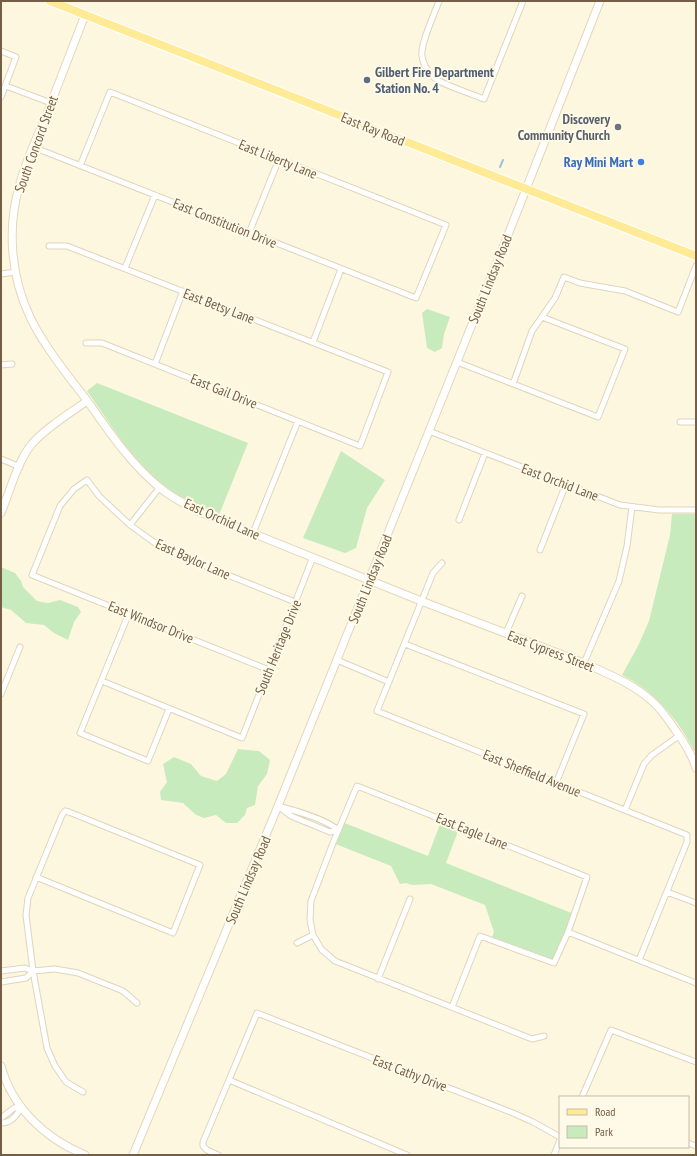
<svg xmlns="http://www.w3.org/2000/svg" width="697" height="1156" font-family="'PT Sans Narrow',sans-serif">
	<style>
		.green { fill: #c8ebbe }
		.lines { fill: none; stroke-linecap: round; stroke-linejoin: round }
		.stream { stroke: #9ac4d9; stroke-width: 2 }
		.street-casing { stroke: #e1d4bb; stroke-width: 7 }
		.secondary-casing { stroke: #e6d6b9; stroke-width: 9 }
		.primary-casing { stroke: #fff; stroke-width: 10 }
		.street { stroke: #fff; stroke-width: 5 }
		.secondary { stroke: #fff; stroke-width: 7 }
		.primary { stroke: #ffea95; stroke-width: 8 }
		.service-dot { fill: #5c6f8a; stroke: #fffae7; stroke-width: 1.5 }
		.worship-dot { fill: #6b7280; stroke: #fffae7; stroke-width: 1.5 }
		.shop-dot { fill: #3f7fe0; stroke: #fffae7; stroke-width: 1.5 }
		.labels { text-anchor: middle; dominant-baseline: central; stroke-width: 4; stroke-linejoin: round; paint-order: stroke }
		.service-label { font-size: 14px; font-weight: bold; fill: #4e5e75; stroke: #fffae7; text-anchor: start }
		.worship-label { font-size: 14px; font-weight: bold; fill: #5b616d; stroke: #fffae7; text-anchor: end }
		.street-label { font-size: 14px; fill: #745f46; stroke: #fffae7 }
		.shop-label { font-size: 14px; font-weight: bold; fill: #366cbe; stroke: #fffae7; text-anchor: end }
	</style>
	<rect width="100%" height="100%" fill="#fdf7e0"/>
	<!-- green -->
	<path class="green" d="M 427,309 L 450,317 L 444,334 L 442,348 L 435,352 L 427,348 L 422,313 Z
		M 97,383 L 248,443 L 219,515 C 199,506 179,498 162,484 C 131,459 110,423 87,391 Z
		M 341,451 L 385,480 L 367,508 L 356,548 L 345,553 L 303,538 Z
		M 672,514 L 696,514 L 696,750 L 694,751 C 679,720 654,691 622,675 L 638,646 L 649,621 L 670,535 Z
		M 1,567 L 15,573 L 21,581 L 23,587 L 37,601 L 48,603 L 60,600 L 78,607 L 81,612 L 74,622 L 68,640 L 54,633 L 44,625 L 26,623 L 11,610 L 1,607 Z
		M 238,749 L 259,751 L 270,760 L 267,774 L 258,786 L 255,805 L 247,808 L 245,815 L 237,823 L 226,823 L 216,815 L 204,818 L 196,815 L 183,803 L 161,800 L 160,792 L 167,782 L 163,764 L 174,757 L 191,764 L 201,776 L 217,781 L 226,774 Z
		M 442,819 L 460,826 L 446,863 L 574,914 L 554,963 L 491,940 L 494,932 L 485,905 L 431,884 L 412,885 L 406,883 L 400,884 L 391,866 L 333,843 L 342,822 L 428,856 Z"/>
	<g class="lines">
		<!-- stream -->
		<path class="stream" d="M 500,167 L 503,160"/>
		<!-- street casing -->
		<g class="street-casing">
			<path id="street" d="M 439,1 C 435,13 420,44 422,56 C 423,65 431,77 439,81 C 453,88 469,93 484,99 L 523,1
				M 1,51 L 16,57 L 1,97
				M 6,86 L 51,103
				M 33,147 L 416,298 L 446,225 L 110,92 L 80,166
				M 249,233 L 279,159
				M 49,246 L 67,246 L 388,372 L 360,446 L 102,343 L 86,343
				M 125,268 L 155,195
				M 1,274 L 16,272
				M 313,342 L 341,269
				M 457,362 L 598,417 L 625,349 L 542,317
				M 155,364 L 183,291
				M 1,365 L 12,364
				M 513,384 L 532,331 L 555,298 L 564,277 L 580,283 L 625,291 L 678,312 L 696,266
				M 680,422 L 696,422
				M 429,431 L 620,505 L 659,510 L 696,510
				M 1,459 L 20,467
				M 459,520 L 485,453
				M 130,525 L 160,487
				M 253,533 L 298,421
				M 540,550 L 566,484
				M 442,563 L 433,573 L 377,711 L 687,835 L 687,842 L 639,960
				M 129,613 L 80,733 L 148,761 L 169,709
				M 506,633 L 522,596
				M 405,644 L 584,714 L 556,783
				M 337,660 L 389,682
				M 584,663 L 619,581 L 627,546 L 632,507
				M 269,670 L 32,575 L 60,506 L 74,489 L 87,480 L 99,496 L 130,525 L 155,543 L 183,557 L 295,602
				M 102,681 L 242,738 L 313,557
				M 1,694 L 20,647
				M 278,806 L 291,816 L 330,832 L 338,830
				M 281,807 C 297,811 327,820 338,830
				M 625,810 L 644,764 L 652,755 L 680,735
				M 36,877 L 173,933 L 200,865 L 69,812 L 65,811 L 62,815 L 28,898 L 26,915 L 33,971 L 47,1048 L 55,1066 L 66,1082 L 83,1092
				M 667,892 L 696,903
				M 568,932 L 696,983
				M 297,943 L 313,935
				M 1,971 L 25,968 L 33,971 L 55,969 L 78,973 L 123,991 L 137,1003
				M 378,979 L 410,899
				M 1,982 L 26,978 L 33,971
				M 452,1007 L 480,936 L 554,963 L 568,932 L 587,877 L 357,786 L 333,843 L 311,901 L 310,920 L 313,935 L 322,950 L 335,961 L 532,1039 L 544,1036
				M 229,1080 L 407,1155
				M 582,1097 L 611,1030 L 696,1062
				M 1,1118 L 14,1108 L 21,1107 C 17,1116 11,1123 1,1123
				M 688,1143 L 696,1146
				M 218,1155 L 207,1150 L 203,1146 L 203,1142 L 257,1013 L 513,1113 L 533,1122 L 560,1137
				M 554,1155 L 560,1140"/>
		</g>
		<!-- secondary casing -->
		<g class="secondary-casing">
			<path id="secondary" d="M 85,15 C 72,49 59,82 46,116 C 36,139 25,163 19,187 C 7,229 11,277 30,317 C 44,346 66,373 86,399 C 108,430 129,462 159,487 C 171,497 186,505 200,512 L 421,601 L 584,663 C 608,674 634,684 653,702 C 662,710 669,721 676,731 C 684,742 692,755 696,768
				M 1,513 C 10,491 17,463 31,445 C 44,429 70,413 87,401
				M 1,1066 C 12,1108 46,1139 85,1155
				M 133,1155 L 278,806 L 506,240 L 600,1"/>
		</g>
		<!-- primary casing -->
		<g class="primary-casing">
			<path id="primary" d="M 50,1 L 696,256"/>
		</g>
		<!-- street -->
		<use href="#street" class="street"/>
		<!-- secondary -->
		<use href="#secondary" class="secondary"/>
		<!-- primary -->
		<use href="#primary" class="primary"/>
	</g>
	<!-- markers -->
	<circle class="service-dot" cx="367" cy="80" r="4"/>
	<circle class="worship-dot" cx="618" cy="127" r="4"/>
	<circle class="shop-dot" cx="641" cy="162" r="4"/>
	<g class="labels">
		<!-- service labels -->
		<g class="service-label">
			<text x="375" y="72">Gilbert Fire Department<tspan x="375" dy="16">Station No. 4</tspan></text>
		</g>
		<!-- worship labels -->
		<g class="worship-label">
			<text x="610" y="119">Discovery<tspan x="610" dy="16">Community Church</tspan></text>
		</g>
		<!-- street labels -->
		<g class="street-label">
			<text transform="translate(373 129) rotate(22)">East Ray Road</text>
			<text transform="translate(36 144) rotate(-70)">South Concord Street</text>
			<text transform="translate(278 159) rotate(22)">East Liberty Lane</text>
			<text transform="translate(225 223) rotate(22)">East Constitution Drive</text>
			<text transform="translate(490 279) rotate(-68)">South Lindsay Road</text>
			<text transform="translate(219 306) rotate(21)">East Betsy Lane</text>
			<text transform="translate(224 391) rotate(22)">East Gail Drive</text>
			<text transform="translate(560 482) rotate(21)">East Orchid Lane</text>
			<text transform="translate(222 519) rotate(24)">East Orchid Lane</text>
			<text transform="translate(193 559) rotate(24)">East Baylor Lane</text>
			<text transform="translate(370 579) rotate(-68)">South Lindsay Road</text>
			<text transform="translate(151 622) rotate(22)">East Windsor Drive</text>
			<text transform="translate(278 647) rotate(-68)">South Heritage Drive</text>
			<text transform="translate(551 651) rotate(21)">East Cypress Street</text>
			<text transform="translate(532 773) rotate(22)">East Sheffield Avenue</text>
			<text transform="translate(472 831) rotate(22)">East Eagle Lane</text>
			<text transform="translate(248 880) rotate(-67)">South Lindsay Road</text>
			<text transform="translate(410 1073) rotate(21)">East Cathy Drive</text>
		</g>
		<!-- shop labels -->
		<g class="shop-label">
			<text x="633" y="162">Ray Mini Mart</text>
		</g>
	</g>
	<!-- border -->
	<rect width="697" height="1156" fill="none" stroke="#745f46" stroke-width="4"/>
	<!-- legend -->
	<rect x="559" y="1096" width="130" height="52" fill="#fffae7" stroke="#c7bca7"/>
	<rect x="567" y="1109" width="20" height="6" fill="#ffea95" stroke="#c7bca7"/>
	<text x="595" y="1116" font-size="12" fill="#745f46">Road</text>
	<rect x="567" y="1126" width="20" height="12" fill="#c8ebbe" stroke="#c7bca7"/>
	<text x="595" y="1136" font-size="12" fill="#745f46">Park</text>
</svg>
